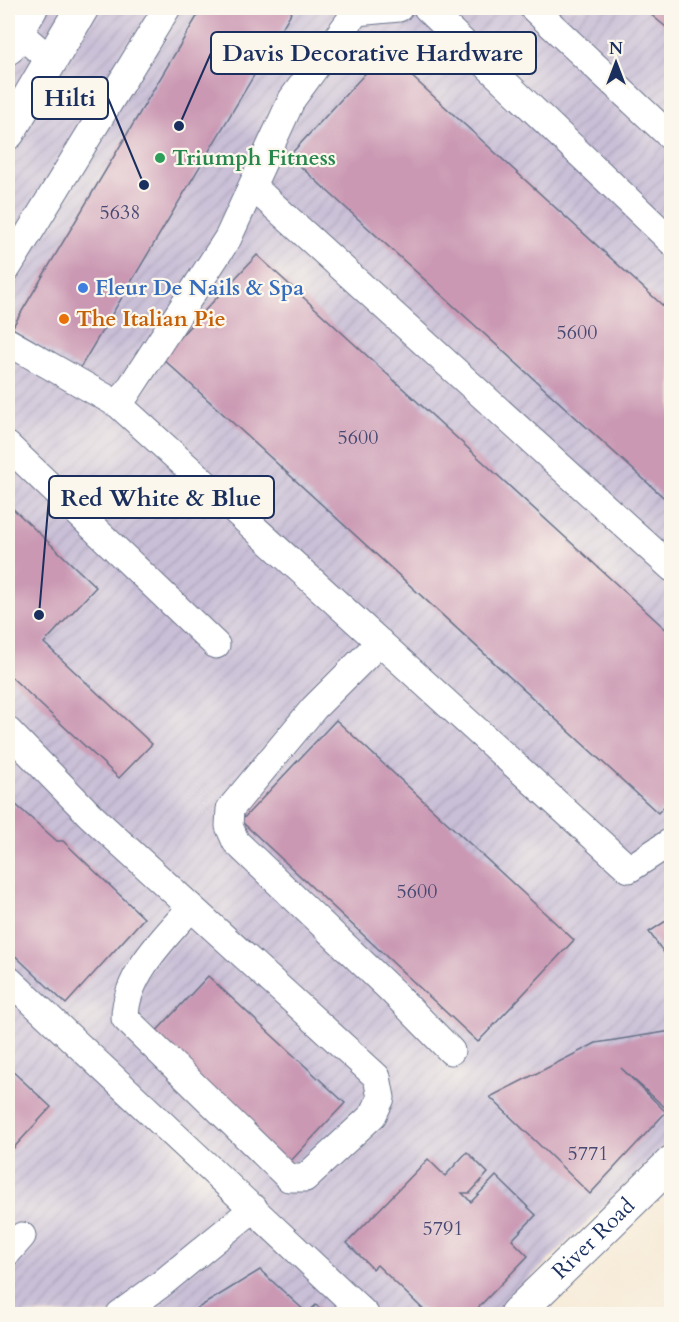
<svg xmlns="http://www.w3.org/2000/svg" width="679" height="1322" font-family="Cardo,serif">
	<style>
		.industrial { fill: url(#industrial-furrows) }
		.building { fill: #ca98b3 }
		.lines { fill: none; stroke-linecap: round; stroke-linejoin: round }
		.minor-casing { stroke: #687189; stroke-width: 29 }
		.major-casing { stroke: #687189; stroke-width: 35 }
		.path { stroke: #687189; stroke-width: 4; stroke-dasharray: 1.5 4.5; stroke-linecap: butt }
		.minor { stroke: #fff; stroke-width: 27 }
		.major { stroke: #fff; stroke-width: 33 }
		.leisure-dot { fill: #2e9e5b; stroke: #fbf7ec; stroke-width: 2 }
		.shop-dot { fill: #3f7fe0; stroke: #fbf7ec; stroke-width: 2 }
		.food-dot { fill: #e8710a; stroke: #fbf7ec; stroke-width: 2 }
		.labels { text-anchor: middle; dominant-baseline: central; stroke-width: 4.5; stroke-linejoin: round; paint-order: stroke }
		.number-label { font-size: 20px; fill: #474973 }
		.leisure-label { font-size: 22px; font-weight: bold; fill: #27864d; stroke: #fbf7ec; text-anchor: start }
		.shop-label { font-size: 22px; font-weight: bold; fill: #366cbe; stroke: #fbf7ec; text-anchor: start }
		.food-label { font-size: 22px; font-weight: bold; fill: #c56008; stroke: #fbf7ec; text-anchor: start }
		.street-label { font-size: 22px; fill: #1b2f5e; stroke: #fbf7ec }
		.leader { fill: none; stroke: #1b2f5e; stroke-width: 2 }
		.callout-dot { fill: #1b2f5e; stroke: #fbf7ec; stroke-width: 2 }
		.callout { fill: #fbf7ec; stroke: #1b2f5e; stroke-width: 2 }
		.callout-label { font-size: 24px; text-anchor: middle; font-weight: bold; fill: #1b2f5e }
	</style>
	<defs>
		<pattern id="industrial-furrows" width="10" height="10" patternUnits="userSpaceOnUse" patternTransform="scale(1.5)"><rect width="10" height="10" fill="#c9bfd7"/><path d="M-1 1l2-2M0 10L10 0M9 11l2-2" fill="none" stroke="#aca4bb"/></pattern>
	</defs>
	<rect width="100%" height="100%" fill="#fbf7ec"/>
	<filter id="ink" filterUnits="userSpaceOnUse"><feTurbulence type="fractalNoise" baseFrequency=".0167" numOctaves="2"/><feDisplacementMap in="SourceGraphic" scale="12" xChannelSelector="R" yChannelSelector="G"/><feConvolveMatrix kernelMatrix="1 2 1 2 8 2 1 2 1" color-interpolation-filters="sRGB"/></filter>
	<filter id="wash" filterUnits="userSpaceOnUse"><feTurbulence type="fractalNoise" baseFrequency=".008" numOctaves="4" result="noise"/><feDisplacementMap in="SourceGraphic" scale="24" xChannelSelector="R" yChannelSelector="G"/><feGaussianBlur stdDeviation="1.35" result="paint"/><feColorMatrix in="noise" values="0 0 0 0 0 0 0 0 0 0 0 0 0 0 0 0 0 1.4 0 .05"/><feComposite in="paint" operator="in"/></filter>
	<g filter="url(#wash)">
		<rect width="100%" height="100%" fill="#f7ebd8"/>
		<!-- industrial -->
		<path class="industrial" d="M 8,8 L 671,8 L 671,1139 L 494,1314 L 8,1314 Z"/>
		<g id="blocks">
			<!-- building -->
			<path class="building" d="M 202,8 L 294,8 L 80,368 L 12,328 Z
				M 643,8 L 672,8 L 672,32 Z
				M 385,52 L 672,314 L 672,505 L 289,156 Z
				M 257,255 L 672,635 L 672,798 L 658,813 L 161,357 Z
				M 8,504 L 96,587 L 44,643 L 152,744 L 119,778 L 8,674 Z
				M 336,720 L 574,940 L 478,1042 L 241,821 Z
				M 15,804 L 57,841 L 63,841 L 144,918 L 66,1004 L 8,949 L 8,812 Z
				M 672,917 L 672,964 L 649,932 Z
				M 208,976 L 345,1103 L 288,1164 L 151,1037 Z
				M 672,1031 L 672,1108 L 669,1111 L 621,1068 L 666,1112 L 590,1194 L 490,1097 L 596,1043 Z
				M 8,1067 L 51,1107 L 8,1154 Z
				M 467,1152 L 488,1173 L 470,1193 L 462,1193 L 471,1202 L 496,1176 L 536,1215 L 512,1240 L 528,1256 L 472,1314 L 428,1314 L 377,1265 L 373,1269 L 347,1243 L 428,1159 L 445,1176 Z
				M 260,1270 L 307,1313 L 316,1305 L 326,1314 L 188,1314 Z"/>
		</g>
	</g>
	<g filter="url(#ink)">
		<use href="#blocks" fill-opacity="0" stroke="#687189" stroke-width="1.5"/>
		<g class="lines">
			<!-- minor casing -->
			<g class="minor-casing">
				<path id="minor" d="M 427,8 L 672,242
					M 533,8 L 672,138
					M 8,23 L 50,60
					M 252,186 L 672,568
					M 8,267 L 167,8
					M 8,342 L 119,405 L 629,869 L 672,841
					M 119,405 L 228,238 L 292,99 L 356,12 L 399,8
					M 8,446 L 216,645
					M 380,642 L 314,708 L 230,809 L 229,826 L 236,842 L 392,991 L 451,1051
					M 8,731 L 91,816 L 377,1077 L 381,1098 L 373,1115 L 305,1178 L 289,1178 L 125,1018 C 125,976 164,938 191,908
					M 8,979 L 365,1314
					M 8,1252 L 22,1236
					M 120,1314 L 160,1285 L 254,1208"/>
			</g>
			<!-- major casing -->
			<g class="major-casing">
				<g id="major">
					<path d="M 8,48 L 31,8"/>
					<path d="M 8,133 L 82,8"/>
					<path id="s1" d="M 516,1314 L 672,1162"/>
				</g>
			</g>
			<!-- path -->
			<path class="path" d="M 668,1314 L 672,1311"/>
			<!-- minor -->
			<use href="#minor" class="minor"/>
			<!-- major -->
			<use href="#major" class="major"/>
		</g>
	</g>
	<!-- markers -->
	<circle class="leisure-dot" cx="160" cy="158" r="6"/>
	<circle class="shop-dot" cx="83" cy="288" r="6"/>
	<circle class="food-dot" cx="64" cy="319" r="6"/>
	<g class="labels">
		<!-- number labels -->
		<g class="number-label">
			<text x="120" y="212">5638</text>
			<text x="577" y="332">5600</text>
			<text x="358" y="437">5600</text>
			<text x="417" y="891">5600</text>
			<text x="588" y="1153">5771</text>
			<text x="443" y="1228">5791</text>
		</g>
		<!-- leisure labels -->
		<g class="leisure-label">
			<text x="172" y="158">Triumph Fitness</text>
		</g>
		<!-- shop labels -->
		<g class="shop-label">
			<text x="95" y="288">Fleur De Nails &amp; Spa</text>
		</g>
		<!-- food labels -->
		<g class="food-label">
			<text x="76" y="319">The Italian Pie</text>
		</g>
		<!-- street labels -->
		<g class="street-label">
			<text stroke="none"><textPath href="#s1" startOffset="108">River Road</textPath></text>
		</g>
	</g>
	<!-- callouts -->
	<path class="leader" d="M179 126L211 53M144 185L108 98M39 615L49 497"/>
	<g class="callout-dot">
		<circle cx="179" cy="126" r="6"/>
		<circle cx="144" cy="185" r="6"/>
		<circle cx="39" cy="615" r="6"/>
	</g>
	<g class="callout">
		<rect x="211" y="32" width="325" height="42" rx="6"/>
		<rect x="32" y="77" width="76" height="42" rx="6"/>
		<rect x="49" y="476" width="225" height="42" rx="6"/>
	</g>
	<g class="callout-label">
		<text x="373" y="61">Davis Decorative Hardware</text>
		<text x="70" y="106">Hilti</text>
		<text x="161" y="506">Red White &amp; Blue</text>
	</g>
	<!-- margin -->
	<rect width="679" height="1322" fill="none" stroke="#fbf7ec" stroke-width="30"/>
	<!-- north arrow -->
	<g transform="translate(616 63)" stroke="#fbf7ec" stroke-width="4.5" paint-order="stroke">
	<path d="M0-4.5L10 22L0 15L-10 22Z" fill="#1b2f5e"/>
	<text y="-9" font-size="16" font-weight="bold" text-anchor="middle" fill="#1b2f5e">N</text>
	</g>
</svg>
